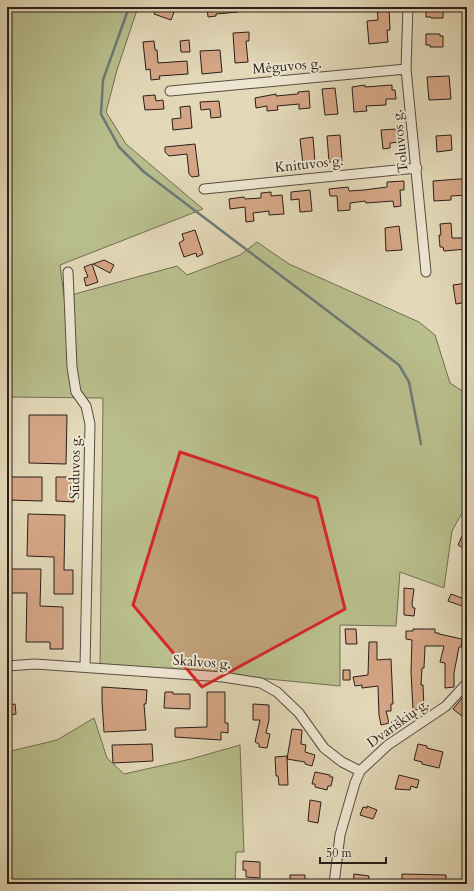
<svg xmlns="http://www.w3.org/2000/svg" width="474" height="891" font-family="Cardo,serif">
	<style>
		.green { fill: #b8be8c; stroke: #716e52 }
		.lines { fill: none; stroke-linecap: round; stroke-linejoin: round }
		.stream { stroke: #6c7a78; stroke-width: 2.5 }
		.building { fill: #d5a686; stroke: #2a1e19 }
		.street-casing { stroke: #584d41; stroke-width: 11 }
		.street { stroke: #ede6d1; stroke-width: 9 }
		.marked { fill: #d62828; fill-opacity: 0.2; stroke: #d62828; stroke-width: 3; stroke-linejoin: round }
		.labels { text-anchor: middle; dominant-baseline: central; stroke-width: 4; stroke-linejoin: round; paint-order: stroke }
		.street-label { font-size: 14px; fill: #2a1e19; stroke: #ede6d1 }
	</style>
	<rect width="100%" height="100%" fill="#e3d9b8"/>
	<filter id="stains"><feTurbulence type="fractalNoise" baseFrequency=".005" numOctaves="4"/><feColorMatrix values="0 0 0 0 .2 0 0 0 0 .09 0 0 0 0 .02 0 0 0 .5 -.17"/></filter>
	<radialGradient id="worn" r=".72"><stop offset=".6" stop-color="#630" stop-opacity="0"/><stop offset="1" stop-color="#630" stop-opacity=".3"/></radialGradient>
	<!-- green -->
	<path class="green" d="M 7,7 L 138,7 L 117,70 L 106,112 L 126,144 L 203,209 L 60,265 L 64,297 L 177,266 L 187,275 L 240,255 L 257,242 L 289,264 L 419,322 L 435,335 L 450,383 L 467,394 L 467,504 L 452,531 L 444,588 L 400,572 L 396,626 L 340,625 L 340,686 L 258,678 L 226,672 L 193,672 L 100,667 L 103,398 L 7,397 Z
		M 94,718 L 107,758 L 124,774 L 191,759 L 240,745 L 244,852 L 236,852 L 235,884 L 7,884 L 7,752 L 57,740 Z"/>
	<g class="lines">
		<!-- stream -->
		<path class="stream" d="M 129,7 L 103,80 L 101,114 L 119,147 L 144,172 L 399,365 L 409,382 L 421,444"/>
	</g>
	<!-- building -->
	<path class="building" d="M 156,7 L 176,7 L 171,20 L 154,14 Z
		M 207,7 L 237,7 L 238,12 L 216,14 L 216,16 L 208,17 Z
		M 377,7 L 389,7 L 390,30 L 387,30 L 388,42 L 369,44 L 367,21 L 378,20 Z
		M 426,7 L 443,7 L 443,18 L 431,18 L 431,17 L 426,17 Z
		M 249,32 L 249,41 L 246,41 L 248,62 L 235,63 L 233,33 Z
		M 426,34 L 440,34 L 440,36 L 443,36 L 443,47 L 430,47 L 430,45 L 426,45 Z
		M 189,40 L 190,52 L 181,52 L 180,41 Z
		M 154,41 L 155,50 L 157,50 L 158,63 L 187,61 L 188,74 L 159,76 L 160,79 L 151,80 L 150,69 L 146,70 L 143,42 Z
		M 220,50 L 222,72 L 202,74 L 200,51 Z
		M 449,76 L 451,99 L 429,100 L 427,77 Z
		M 365,85 L 365,87 L 392,85 L 392,90 L 395,90 L 396,99 L 386,99 L 386,105 L 366,106 L 367,111 L 354,112 L 352,87 Z
		M 335,88 L 338,114 L 325,115 L 322,89 Z
		M 309,91 L 310,108 L 299,109 L 299,104 L 277,106 L 278,110 L 267,111 L 267,106 L 256,108 L 255,98 L 276,94 L 276,96 L 298,94 L 298,92 Z
		M 155,95 L 156,101 L 163,100 L 164,109 L 145,110 L 143,96 Z
		M 219,101 L 221,117 L 211,118 L 210,109 L 201,110 L 200,102 Z
		M 190,106 L 192,128 L 173,130 L 172,119 L 181,118 L 180,107 Z
		M 396,129 L 396,133 L 400,133 L 400,142 L 390,143 L 390,148 L 383,149 L 381,130 Z
		M 340,135 L 342,161 L 329,162 L 327,136 Z
		M 451,135 L 452,150 L 437,152 L 436,136 Z
		M 313,137 L 315,163 L 303,164 L 300,139 Z
		M 195,144 L 199,176 L 192,177 L 189,174 L 187,154 L 169,156 L 165,152 L 165,147 Z
		M 459,179 L 467,179 L 467,195 L 451,196 L 451,200 L 434,201 L 433,181 Z
		M 404,181 L 404,190 L 400,190 L 401,206 L 394,207 L 393,201 L 366,203 L 365,201 L 350,203 L 350,210 L 338,211 L 337,196 L 330,196 L 329,189 L 348,187 L 349,191 L 364,190 L 387,187 L 387,182 Z
		M 310,190 L 312,211 L 300,212 L 299,199 L 291,200 L 291,192 Z
		M 271,192 L 271,196 L 282,195 L 284,214 L 269,215 L 269,211 L 253,213 L 254,221 L 246,222 L 245,207 L 230,209 L 229,199 L 244,197 L 245,199 L 261,198 L 261,193 Z
		M 451,223 L 452,238 L 467,238 L 467,249 L 444,251 L 443,247 L 440,247 L 439,235 L 441,235 L 440,224 Z
		M 399,226 L 402,250 L 386,251 L 385,228 Z
		M 195,230 L 203,254 L 197,257 L 196,253 L 184,257 L 179,243 L 184,240 L 182,234 Z
		M 104,260 L 114,265 L 110,273 L 93,264 Z
		M 92,264 L 98,282 L 86,286 L 84,278 L 88,277 L 84,267 Z
		M 467,283 L 467,302 L 456,304 L 453,285 Z
		M 29,415 L 67,415 L 66,464 L 29,463 Z
		M 7,477 L 42,477 L 42,501 L 7,500 Z
		M 56,477 L 74,477 L 74,502 L 56,501 Z
		M 28,514 L 65,515 L 64,570 L 73,570 L 73,594 L 54,594 L 54,557 L 27,556 Z
		M 462,536 L 467,539 L 467,550 L 458,545 Z
		M 7,569 L 41,569 L 40,606 L 63,607 L 63,649 L 50,649 L 50,642 L 26,642 L 27,593 L 7,593 Z
		M 404,588 L 414,589 L 412,604 L 413,608 L 415,608 L 414,616 L 404,615 Z
		M 451,594 L 467,600 L 467,607 L 465,606 L 465,607 L 448,601 Z
		M 345,629 L 356,629 L 357,644 L 346,644 Z
		M 413,629 L 435,629 L 435,633 L 439,633 L 439,634 L 462,639 L 461,647 L 459,647 L 454,673 L 454,687 L 445,688 L 445,663 L 440,662 L 444,646 L 425,646 L 424,668 L 422,668 L 421,685 L 423,685 L 424,709 L 413,710 L 411,672 L 412,640 L 406,639 L 406,631 L 413,631 Z
		M 369,642 L 377,642 L 377,660 L 391,659 L 393,704 L 391,704 L 391,711 L 386,711 L 389,723 L 381,725 L 379,715 L 378,686 L 362,688 L 362,685 L 355,686 L 353,677 L 368,675 Z
		M 343,670 L 350,670 L 350,680 L 343,680 Z
		M 102,687 L 147,690 L 146,704 L 144,704 L 146,730 L 104,732 L 102,702 Z
		M 165,692 L 173,692 L 173,694 L 190,694 L 190,709 L 164,708 Z
		M 207,692 L 225,692 L 225,723 L 228,723 L 228,733 L 221,732 L 221,740 L 175,737 L 175,728 L 207,727 Z
		M 467,692 L 467,720 L 453,709 Z
		M 15,704 L 16,714 L 9,715 L 9,705 Z
		M 253,704 L 269,705 L 269,720 L 266,733 L 270,734 L 267,748 L 259,747 L 259,744 L 255,742 L 260,720 L 253,720 Z
		M 292,729 L 302,730 L 301,744 L 306,745 L 305,752 L 315,755 L 312,766 L 305,764 L 305,762 L 287,759 Z
		M 152,744 L 153,761 L 113,763 L 112,745 Z
		M 418,744 L 427,746 L 427,748 L 443,752 L 439,768 L 422,764 L 422,762 L 414,760 Z
		M 287,756 L 288,785 L 279,785 L 278,776 L 276,776 L 275,757 Z
		M 315,772 L 330,775 L 330,777 L 333,777 L 331,786 L 328,786 L 327,790 L 315,787 L 315,784 L 312,784 Z
		M 399,775 L 419,780 L 417,788 L 411,786 L 410,790 L 395,789 Z
		M 310,800 L 321,802 L 318,823 L 308,821 Z
		M 367,806 L 377,810 L 373,819 L 360,815 L 363,807 L 367,808 Z
		M 243,861 L 260,862 L 260,878 L 246,877 L 246,870 L 243,870 Z
		M 354,874 L 369,876 L 368,884 L 353,884 Z
		M 402,874 L 446,875 L 446,884 L 402,884 Z
		M 290,875 L 305,875 L 305,884 L 290,884 Z"/>
	<g class="lines">
		<!-- street casing -->
		<g class="street-casing">
			<path id="street" d="M 408,7 L 406,69 L 426,272
				M 170,91 L 406,69
				M 204,189 L 417,168
				M 68,272 L 72,367 L 76,392 L 86,406 L 90,424 L 85,667
				M 7,666 L 35,664 L 223,677 L 261,683 L 277,692 L 299,713 L 324,748 L 342,762 L 360,771
				M 334,884 L 340,835 L 355,783 L 360,771 L 388,745 L 446,706 L 467,683"/>
		</g>
		<!-- street -->
		<use href="#street" class="street"/>
	</g>
	<!-- marked area -->
	<path class="marked" d="M 180,452 L 317,498 L 345,609 L 202,687 L 133,605 Z"/>
	<g class="labels">
		<!-- street labels -->
		<g class="street-label">
			<text transform="translate(287 66) rotate(-5)">Mėguvos g.</text>
			<text transform="translate(400 141) rotate(-96)">Toluvos g.</text>
			<text transform="translate(309 164) rotate(-6)">Knituvos g.</text>
			<text transform="translate(75 467) rotate(-89)">Sūduvos g.</text>
			<text transform="translate(202 662) rotate(4)">Skalvos g.</text>
			<text transform="translate(398 723) rotate(-36)">Dvariškių g.</text>
		</g>
	</g>
	<!-- margin -->
	<rect width="474" height="891" fill="none" stroke="#e3d9b8" stroke-width="24"/>
	<rect x="8" y="8" width="458" height="875" fill="none" stroke="#2a1e19" stroke-width="2"/>
	<rect x="12" y="12" width="450" height="867" fill="none" stroke="#2a1e19"/>
	<!-- scale -->
	<path d="M320 857v6h66v-6" fill="none" stroke="#2a1e19" stroke-width="2"/>
	<text x="326" y="857" font-size="12" fill="#2a1e19" stroke="#ede6d1" stroke-width="3" paint-order="stroke">50 m</text>
	<rect width="100%" height="100%" filter="url(#stains)"/>
	<rect width="100%" height="100%" fill="url(#worn)"/>
</svg>
